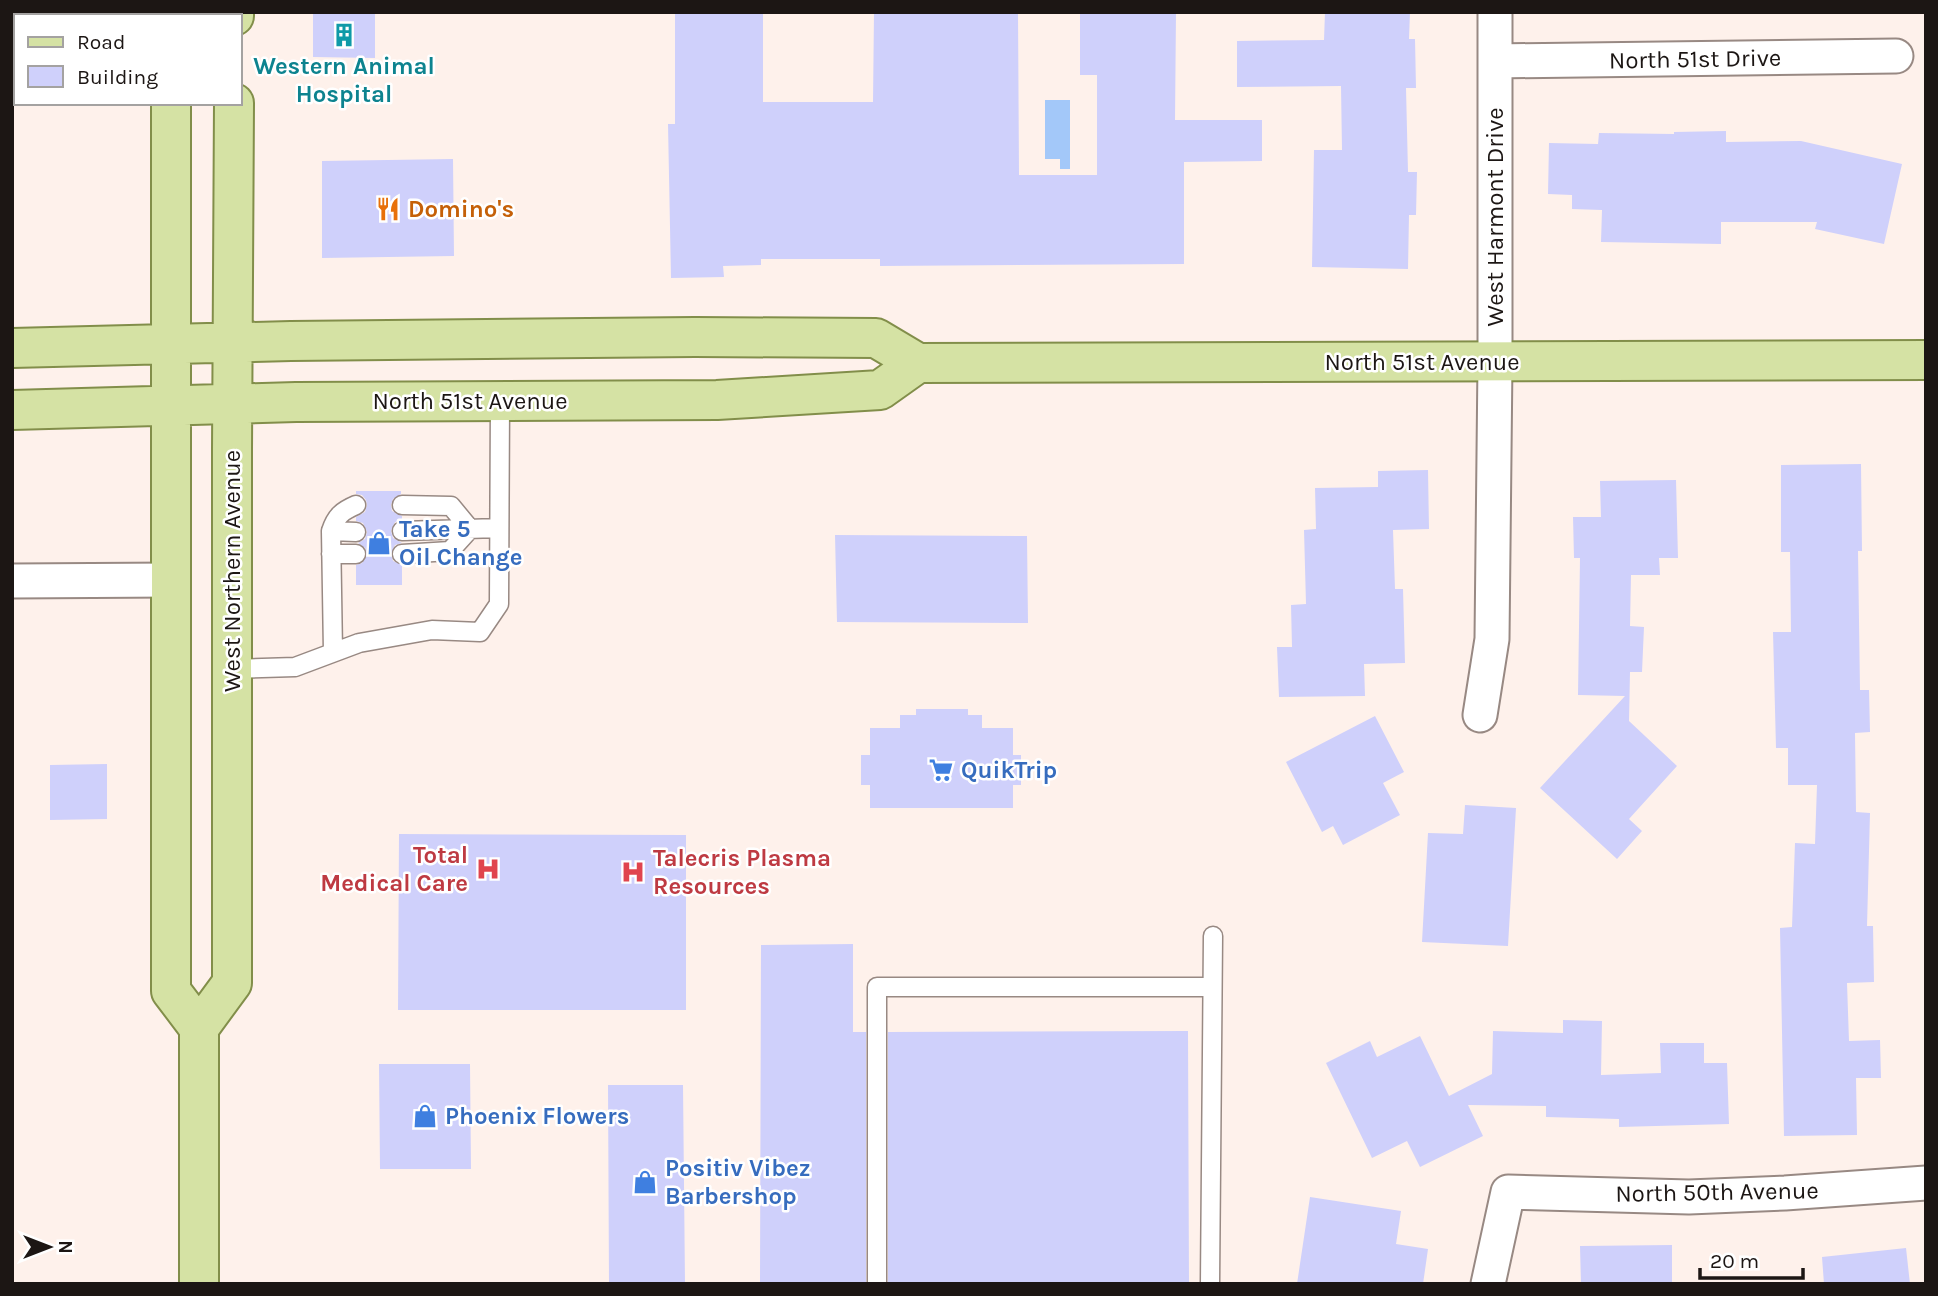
<svg xmlns="http://www.w3.org/2000/svg" width="1938" height="1296" font-family="Karla,sans-serif">
	<style>
		.water { fill: #a3c8f9 }
		.building { fill: #cfd0fb }
		.lines { fill: none; stroke-linecap: round; stroke-linejoin: round }
		.service-casing { stroke: #988983; stroke-width: 21 }
		.minor-casing { stroke: #988983; stroke-width: 37 }
		.primary-casing { stroke: #828e4a; stroke-width: 42 }
		.service { stroke: #fff; stroke-width: 18 }
		.minor { stroke: #fff; stroke-width: 33 }
		.primary { stroke: #d5e2a4; stroke-width: 38 }
		.labels { text-anchor: middle; dominant-baseline: central; stroke-width: 5; stroke-linejoin: round; paint-order: stroke }
		.street-label { font-size: 24px; fill: #1c1614; stroke: #fff }
		.culture-label { font-size: 24px; font-weight: bold; fill: #0d838f; stroke: #fff }
		.food-label { font-size: 24px; font-weight: bold; fill: #c56008; stroke: #fff; text-anchor: start }
		.shop-label { font-size: 24px; font-weight: bold; fill: #366cbe; stroke: #fff; text-anchor: start }
		.health-label { font-size: 24px; font-weight: bold; fill: #be3a42; stroke: #fff; text-anchor: end }
	</style>
	<rect width="100%" height="100%" fill="#fef1eb"/>
	<!-- water -->
	<path class="water" d="M 1045,100 L 1070,100 L 1070,169 L 1060,169 L 1060,159 L 1045,159 Z"/>
	<!-- building -->
	<path class="building" d="M 313,12 L 375,12 L 375,58 L 313,57 Z
		M 675,12 L 763,12 L 763,102 L 873,102 L 874,12 L 1018,12 L 1019,175 L 1097,175 L 1097,75 L 1080,75 L 1080,12 L 1176,12 L 1175,120 L 1262,120 L 1262,161 L 1184,162 L 1184,264 L 880,266 L 880,259 L 761,259 L 761,265 L 723,266 L 724,277 L 671,278 L 668,124 L 675,124 Z
		M 1325,12 L 1410,12 L 1409,39 L 1415,39 L 1416,88 L 1406,88 L 1408,172 L 1417,172 L 1416,215 L 1409,215 L 1408,269 L 1312,267 L 1314,150 L 1342,150 L 1341,86 L 1237,87 L 1237,41 L 1324,40 Z
		M 1726,131 L 1726,142 L 1801,141 L 1902,164 L 1884,244 L 1815,229 L 1817,222 L 1721,222 L 1721,244 L 1601,242 L 1602,210 L 1572,209 L 1572,195 L 1548,194 L 1549,143 L 1598,144 L 1599,133 L 1674,134 L 1674,132 Z
		M 453,159 L 454,256 L 322,258 L 322,161 Z
		M 1861,464 L 1862,551 L 1858,551 L 1860,690 L 1869,690 L 1870,732 L 1855,733 L 1856,812 L 1870,813 L 1867,926 L 1873,926 L 1874,982 L 1847,983 L 1849,1041 L 1880,1040 L 1881,1078 L 1856,1078 L 1857,1135 L 1784,1136 L 1780,928 L 1792,927 L 1795,843 L 1815,844 L 1817,785 L 1788,785 L 1788,748 L 1776,748 L 1773,632 L 1791,632 L 1790,552 L 1781,552 L 1781,465 Z
		M 1428,470 L 1429,529 L 1393,530 L 1395,589 L 1403,589 L 1405,663 L 1364,664 L 1365,696 L 1279,697 L 1277,647 L 1292,647 L 1291,605 L 1306,604 L 1304,530 L 1316,529 L 1315,488 L 1378,487 L 1378,471 Z
		M 1676,480 L 1678,558 L 1659,558 L 1660,575 L 1631,575 L 1630,626 L 1644,627 L 1642,672 L 1630,672 L 1629,721 L 1677,766 L 1629,819 L 1642,831 L 1617,859 L 1540,788 L 1625,696 L 1578,695 L 1580,558 L 1574,558 L 1573,517 L 1601,517 L 1600,481 Z
		M 356,491 L 401,491 L 401,494 L 393,499 L 391,505 L 392,511 L 402,516 L 402,520 L 395,522 L 391,531 L 393,538 L 402,543 L 395,545 L 391,554 L 393,561 L 402,565 L 402,585 L 356,585 L 356,565 L 362,563 L 367,555 L 365,548 L 358,543 L 365,539 L 367,532 L 363,523 L 356,521 L 356,517 L 365,512 L 367,505 L 366,500 L 362,495 L 356,494 Z
		M 835,535 L 1027,536 L 1028,623 L 837,622 Z
		M 916,709 L 968,709 L 968,715 L 982,715 L 982,728 L 1013,728 L 1013,755 L 1021,755 L 1021,785 L 1013,785 L 1013,808 L 870,808 L 870,785 L 861,785 L 861,755 L 870,755 L 870,728 L 900,728 L 900,715 L 916,715 Z
		M 1375,716 L 1404,772 L 1383,783 L 1400,815 L 1343,845 L 1333,826 L 1322,832 L 1286,762 Z
		M 107,764 L 107,819 L 50,820 L 50,765 Z
		M 1465,805 L 1516,808 L 1508,946 L 1422,942 L 1428,833 L 1463,834 Z
		M 399,834 L 686,835 L 686,1010 L 398,1010 Z
		M 853,944 L 853,1032 L 866,1032 L 866,1284 L 760,1284 L 761,945 Z
		M 1563,1020 L 1602,1021 L 1601,1075 L 1661,1073 L 1660,1043 L 1704,1043 L 1704,1063 L 1727,1063 L 1729,1124 L 1619,1127 L 1619,1119 L 1546,1117 L 1546,1106 L 1468,1105 L 1483,1136 L 1420,1167 L 1407,1141 L 1372,1158 L 1326,1063 L 1370,1041 L 1377,1057 L 1420,1036 L 1449,1096 L 1492,1074 L 1493,1031 L 1563,1033 Z
		M 1188,1031 L 1189,1284 L 888,1284 L 888,1032 Z
		M 379,1064 L 470,1064 L 471,1169 L 380,1169 Z
		M 608,1085 L 683,1085 L 685,1284 L 609,1284 Z
		M 1310,1197 L 1401,1211 L 1396,1244 L 1428,1249 L 1423,1284 L 1297,1284 Z
		M 1672,1245 L 1672,1284 L 1581,1284 L 1580,1246 Z
		M 1906,1248 L 1910,1284 L 1824,1284 L 1822,1257 Z"/>
	<g class="lines">
		<!-- service casing -->
		<g class="service-casing">
			<path id="service" d="M 402,505 L 451,506 L 470,529
				M 331,531 L 356,532
				M 402,531 L 499,528
				M 331,554 L 356,554
				M 402,554 L 450,551 L 470,529
				M 333,652 L 331,531 C 336,516 342,511 356,505
				M 232,669 L 295,667 L 359,643 L 432,630 L 480,632 L 499,604 L 500,401
				M 877,1284 L 877,987 L 1211,987
				M 1210,1284 L 1213,936"/>
		</g>
		<!-- minor casing -->
		<g class="minor-casing">
			<path id="minor" d="M 1495,61 L 1896,56
				M 12,581 L 172,580
				M 1480,715 L 1492,639 L 1495,362 L 1495,12
				M 1488,1284 L 1508,1192 L 1689,1197 L 1785,1193 L 1926,1183"/>
		</g>
		<!-- primary casing -->
		<g class="primary-casing">
			<path id="primary" d="M 234,12 L 234,16
				M 172,16 L 172,12
				M 171,103 L 171,991 L 199,1028
				M 12,348 L 291,341 L 695,337 L 876,338 L 918,363 L 1926,360
				M 12,410 L 296,402 L 717,400 L 880,390 L 918,363
				M 199,1284 L 199,1028 L 232,983 L 232,449 L 234,103"/>
		</g>
		<!-- service -->
		<use href="#service" class="service"/>
		<!-- minor -->
		<use href="#minor" class="minor"/>
		<!-- primary -->
		<use href="#primary" class="primary"/>
	</g>
	<!-- icons -->
	<defs>
		<g id="building-bare" transform="scale(1.89)"><path d="M-4-6H4V6H1V3H-1V6H-4ZM-2.5-4.3h1.7v1.8h-1.7ZM.8-4.3h1.7v1.8H.8ZM-2.5-1h1.7V.8h-1.7ZM.8-1h1.7V.8H.8Z" fill="#0f9aa8" stroke="#fff" stroke-width="2.5" paint-order="stroke"/></g>
		<g id="restaurant-bare" transform="scale(1.89)"><path d="M-5-6h1v4h1v-4h1v4h1v-4h1v5L-1.5 .5V6h-2V.5L-5-1ZM5-6V6H3V1.5H1.5Q1.5-4 5-6Z" fill="#e8710a" stroke="#fff" stroke-width="2.5" paint-order="stroke"/></g>
		<g id="shop-bare" transform="scale(1.89)"><path d="M-5-2.5h2.3a2.7 3.5 0 0 1 5.4 0H5L5.5 6h-11ZM-1.5-2.5h3a1.5 2.3 0 0 0-3 0Z" fill="#3f7fe0" stroke="#fff" stroke-width="2.5" paint-order="stroke"/></g>
		<g id="supermarket-bare" transform="scale(1.89)"><path d="M-6-5.5h2.5l.6 2H6L4.5 2H-2.5L-4.4-4H-6ZM-1.5 3.2a1.3 1.3 0 1 0 .1 0ZM3 3.2a1.3 1.3 0 1 0 .1 0Z" fill="#3f7fe0" stroke="#fff" stroke-width="2.5" paint-order="stroke"/></g>
		<g id="hospital-bare" transform="scale(1.89)"><path d="M-5-5h3v3.5h4V-5h3V5h-3V1.5h-4V5h-3Z" fill="#e0444e" stroke="#fff" stroke-width="2.5" paint-order="stroke"/></g>
	</defs>
	<g fill-rule="evenodd">
		<use href="#building-bare" x="344" y="35"/>
		<use href="#restaurant-bare" x="388" y="209"/>
		<use href="#shop-bare" x="379" y="543"/>
		<use href="#supermarket-bare" x="941" y="770"/>
		<use href="#hospital-bare" x="488" y="869"/>
		<use href="#hospital-bare" x="633" y="872"/>
		<use href="#shop-bare" x="425" y="1116"/>
		<use href="#shop-bare" x="645" y="1182"/>
	</g>
	<g class="labels">
		<!-- street labels -->
		<g class="street-label">
			<text transform="translate(1695 59) rotate(-1)">North 51st Drive</text>
			<text transform="translate(1495 217) rotate(-90)">West Harmont Drive</text>
			<text x="1422" y="362">North 51st Avenue</text>
			<text x="470" y="401">North 51st Avenue</text>
			<text transform="translate(232 571) rotate(-90)">West Northern Avenue</text>
			<text transform="translate(1717 1192) rotate(-1)">North 50th Avenue</text>
		</g>
		<!-- culture labels -->
		<g class="culture-label">
			<text x="344" y="66">Western Animal<tspan x="344" dy="28">Hospital</tspan></text>
		</g>
		<!-- food labels -->
		<g class="food-label">
			<text x="408" y="209">Domino's</text>
		</g>
		<!-- shop labels -->
		<g class="shop-label">
			<text x="399" y="529">Take 5<tspan x="399" dy="28">Oil Change</tspan></text>
			<text x="961" y="770">QuikTrip</text>
			<text x="445" y="1116">Phoenix Flowers</text>
			<text x="665" y="1168">Positiv Vibez<tspan x="665" dy="28">Barbershop</tspan></text>
		</g>
		<!-- health labels -->
		<g class="health-label">
			<text x="468" y="855">Total<tspan x="468" dy="28">Medical Care</tspan></text>
			<text x="653" y="858" text-anchor="start">Talecris Plasma<tspan x="653" dy="28">Resources</tspan></text>
		</g>
	</g>
	<!-- border -->
	<rect width="1938" height="1296" fill="none" stroke="#1c1614" stroke-width="28"/>
	<!-- legend -->
	<rect x="14" y="14" width="228" height="91" fill="#ffffff" stroke="#a4a2a1" stroke-width="2"/>
	<rect x="28" y="37" width="35" height="10" fill="#d5e2a4" stroke="#a4a2a1" stroke-width="2"/>
	<text x="77" y="49" font-size="21" fill="#1c1614">Road</text>
	<rect x="28" y="66" width="35" height="21" fill="#cfd0fb" stroke="#a4a2a1" stroke-width="2"/>
	<text x="77" y="84" font-size="21" fill="#1c1614">Building</text>
	<!-- north arrow -->
	<g transform="translate(49 1247) rotate(90)" stroke="#ffffff" stroke-width="5" paint-order="stroke">
	<path d="M0-5L12 26L0 18L-12 26Z" fill="#1c1614"/>
	<text y="-10" font-size="19" font-weight="bold" text-anchor="middle" fill="#1c1614">N</text>
	</g>
	<!-- scale -->
	<path d="M1700 1268v10h103v-10" fill="none" stroke="#1c1614" stroke-width="3.5"/>
	<text x="1710" y="1268" font-size="21" fill="#1c1614" stroke="#ffffff" stroke-width="5" paint-order="stroke">20 m</text>
</svg>
